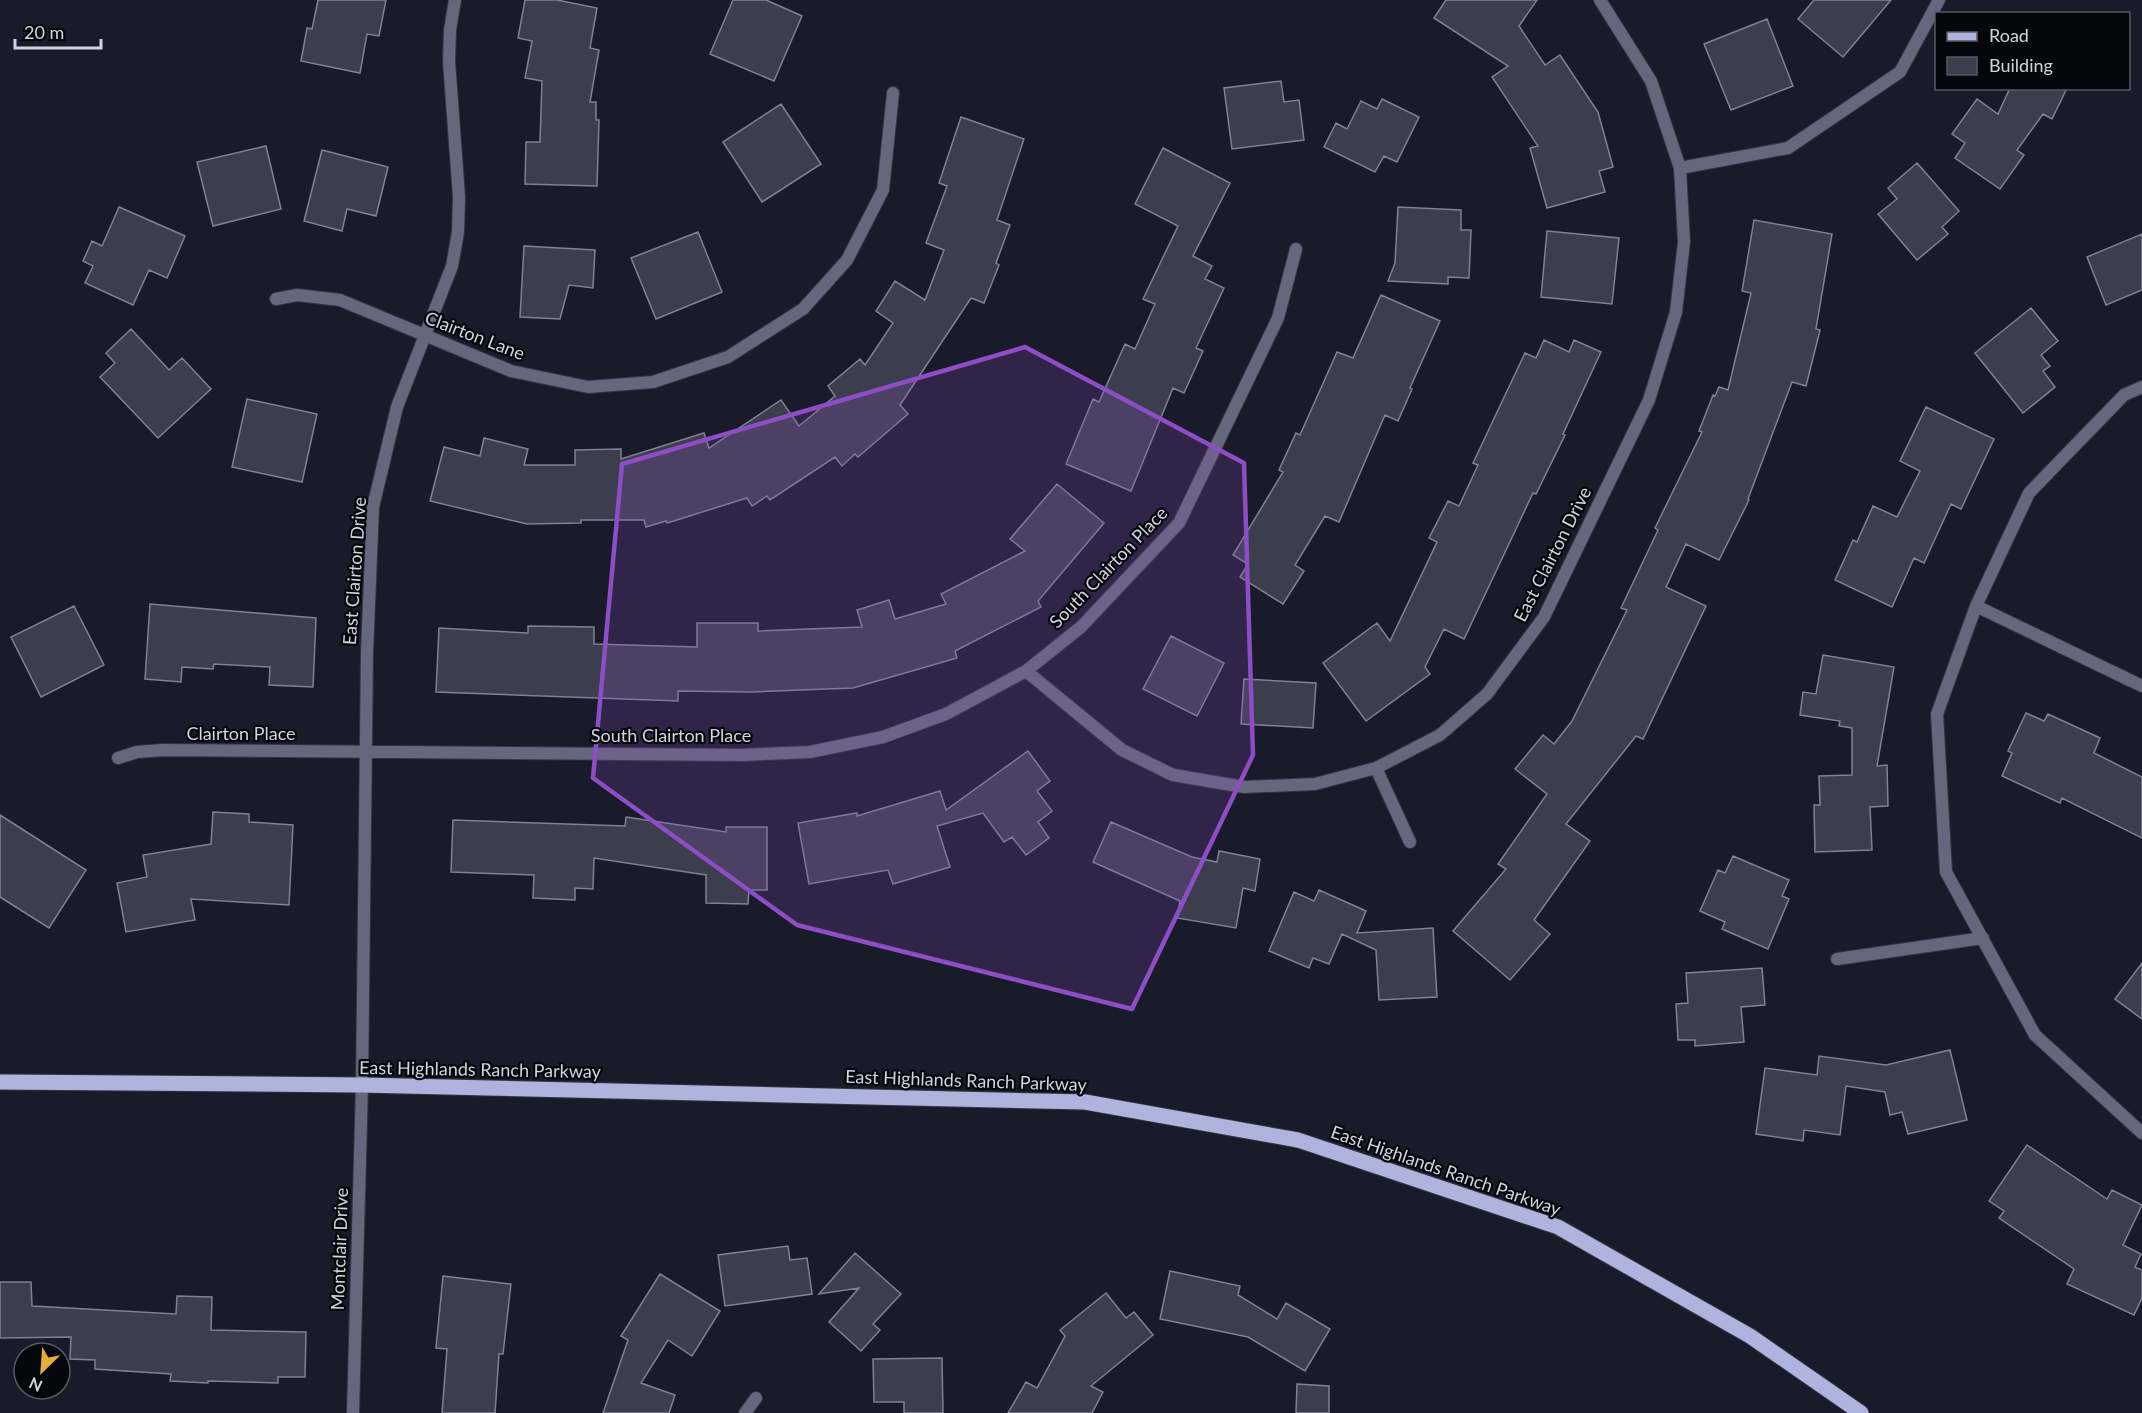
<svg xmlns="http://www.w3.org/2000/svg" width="2142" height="1413" font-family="Lato,sans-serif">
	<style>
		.building { fill: #3c3e4e; stroke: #7f8194; stroke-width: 1.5 }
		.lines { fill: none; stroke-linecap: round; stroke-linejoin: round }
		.street-casing { stroke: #343543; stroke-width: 14 }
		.primary-casing { stroke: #343543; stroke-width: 17 }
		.street { stroke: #65687c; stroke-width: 12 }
		.primary { stroke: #afb4de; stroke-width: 15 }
		.marked { fill: #8c4dc5; fill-opacity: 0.2; stroke: #8c4dc5; stroke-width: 4.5; stroke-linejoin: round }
		.labels { text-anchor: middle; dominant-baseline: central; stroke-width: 4.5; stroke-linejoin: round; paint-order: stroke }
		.street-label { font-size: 18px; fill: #d2d3de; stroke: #06070d }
	</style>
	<rect width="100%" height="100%" fill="#1a1b2a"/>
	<!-- building -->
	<path class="building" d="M 318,0 L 386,0 L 379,36 L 367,34 L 360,73 L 301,61 L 307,28 L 312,29 Z
		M 525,0 L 557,0 L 597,8 L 590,48 L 599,50 L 590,102 L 596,102 L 596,120 L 599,120 L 597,186 L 525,184 L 526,142 L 540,142 L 542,81 L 525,78 L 532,41 L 518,38 Z
		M 733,0 L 766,0 L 802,16 L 774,81 L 710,54 Z
		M 1446,0 L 1537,0 L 1519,26 L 1545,65 L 1560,55 L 1598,112 L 1613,167 L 1599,171 L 1605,192 L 1547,208 L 1530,148 L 1538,146 L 1492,77 L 1508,66 L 1434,18 Z
		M 1814,0 L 1891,0 L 1843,57 L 1798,19 Z
		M 1767,19 L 1793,86 L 1731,110 L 1704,44 Z
		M 1281,81 L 1284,102 L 1299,100 L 1304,140 L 1232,149 L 1224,88 Z
		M 2010,88 L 2067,88 L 2052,119 L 2043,114 L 2017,150 L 2024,155 L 2000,189 L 1955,158 L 1965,143 L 1952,134 L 1977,99 L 1998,114 Z
		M 1382,99 L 1419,117 L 1397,162 L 1384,156 L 1375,172 L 1324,147 L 1336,123 L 1347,129 L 1361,101 L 1377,109 Z
		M 781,104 L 821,164 L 762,202 L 723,142 Z
		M 961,117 L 1024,139 L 997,220 L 1010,225 L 996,263 L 999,265 L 984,303 L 971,298 L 900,405 L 908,414 L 858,457 L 855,454 L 842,466 L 835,457 L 770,500 L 767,496 L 752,506 L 747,498 L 667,523 L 666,521 L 646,527 L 644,520 L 581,520 L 581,523 L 527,524 L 430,501 L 444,447 L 480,456 L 484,438 L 528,449 L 524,465 L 575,465 L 575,450 L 621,449 L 621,459 L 704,433 L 709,448 L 781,400 L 799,426 L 835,396 L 828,386 L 860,359 L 865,365 L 893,323 L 876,311 L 895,281 L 925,300 L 944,250 L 926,243 L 947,186 L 939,183 Z
		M 266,146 L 281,209 L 213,226 L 197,162 Z
		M 1163,148 L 1230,183 L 1193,256 L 1212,266 L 1205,279 L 1224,288 L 1196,348 L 1203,351 L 1184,393 L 1173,388 L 1131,491 L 1066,464 L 1093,399 L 1099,402 L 1125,344 L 1135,349 L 1155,304 L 1143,299 L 1178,226 L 1135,204 Z
		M 322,150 L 388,167 L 376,216 L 347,209 L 342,231 L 304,221 Z
		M 1917,163 L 1959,211 L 1942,227 L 1948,234 L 1917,260 L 1878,214 L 1897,199 L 1888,188 Z
		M 119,207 L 185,236 L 167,278 L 149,270 L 133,305 L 85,283 L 93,266 L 83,261 L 92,241 L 102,246 Z
		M 1398,207 L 1461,210 L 1461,230 L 1471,230 L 1469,278 L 1448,277 L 1448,284 L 1388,281 L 1395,263 Z
		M 1754,220 L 1832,234 L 1816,329 L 1820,330 L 1806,386 L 1792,382 L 1748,499 L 1749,500 L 1719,560 L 1686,544 L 1666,587 L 1706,606 L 1643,739 L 1636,736 L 1566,824 L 1590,841 L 1534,920 L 1550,934 L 1510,980 L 1453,931 L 1506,869 L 1498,864 L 1547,794 L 1515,769 L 1543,735 L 1554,744 L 1572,721 L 1627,610 L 1621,608 L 1658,530 L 1655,528 L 1702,432 L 1699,431 L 1713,395 L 1715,396 L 1719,387 L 1728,390 L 1751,293 L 1742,291 Z
		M 1547,231 L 1619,238 L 1612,304 L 1541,297 Z
		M 698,232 L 722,292 L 656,319 L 631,258 Z
		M 2142,234 L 2142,290 L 2106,305 L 2087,257 Z
		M 524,246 L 595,250 L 593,288 L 569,285 L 560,319 L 520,317 Z
		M 1381,295 L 1440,321 L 1410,388 L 1412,389 L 1398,421 L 1385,415 L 1339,522 L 1325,516 L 1295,565 L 1304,571 L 1283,604 L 1240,577 L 1248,564 L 1233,555 L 1283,472 L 1279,470 L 1296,433 L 1300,435 L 1337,352 L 1353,358 Z
		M 2031,308 L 2058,341 L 2041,355 L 2050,366 L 2043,371 L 2055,387 L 2023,413 L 1975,353 Z
		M 131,329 L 169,370 L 182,358 L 211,389 L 158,438 L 100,377 L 115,363 L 106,353 Z
		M 1544,340 L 1569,352 L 1574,340 L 1601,352 L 1563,434 L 1565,435 L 1536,494 L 1533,493 L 1464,639 L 1444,629 L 1425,667 L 1430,674 L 1366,721 L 1323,663 L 1377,623 L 1390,641 L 1437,542 L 1429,538 L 1448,501 L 1459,506 L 1478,465 L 1473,463 L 1525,353 L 1536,358 Z
		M 247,399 L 317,414 L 302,482 L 232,467 Z
		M 1926,407 L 1994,439 L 1961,509 L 1951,504 L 1924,563 L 1914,558 L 1892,607 L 1835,580 L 1853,540 L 1857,542 L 1873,506 L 1897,517 L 1920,471 L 1900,461 Z
		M 1057,484 L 1104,523 L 1038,601 L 1041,607 L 955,651 L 957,658 L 853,688 L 752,692 L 678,691 L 678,701 L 436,692 L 439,628 L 528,633 L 528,626 L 594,627 L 594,644 L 697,647 L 697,623 L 758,623 L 758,631 L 862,627 L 857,610 L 889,600 L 895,619 L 946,604 L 941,594 L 1025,551 L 1010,539 Z
		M 150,604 L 316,618 L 313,687 L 269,685 L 270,667 L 214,664 L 213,669 L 182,667 L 181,682 L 145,679 Z
		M 74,606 L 104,665 L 41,697 L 11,637 Z
		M 1171,636 L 1224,663 L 1197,716 L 1143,689 Z
		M 1823,655 L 1894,667 L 1877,766 L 1887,765 L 1888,806 L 1870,807 L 1872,850 L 1815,852 L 1814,805 L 1820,805 L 1819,776 L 1852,775 L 1852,728 L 1839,726 L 1840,721 L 1800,715 L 1803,692 L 1816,694 Z
		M 1244,679 L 1316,683 L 1313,728 L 1241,724 Z
		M 2026,713 L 2044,721 L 2048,714 L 2100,738 L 2094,753 L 2142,777 L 2142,838 L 2062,798 L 2060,803 L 2002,776 L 2012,753 L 2008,751 Z
		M 1028,751 L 1050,781 L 1037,791 L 1052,811 L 1038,822 L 1049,838 L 1026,855 L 1012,837 L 1004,842 L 983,813 L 937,826 L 950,867 L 893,884 L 888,870 L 809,884 L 798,823 L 857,813 L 857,816 L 940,791 L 946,810 Z
		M 213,812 L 249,814 L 249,822 L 293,825 L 289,905 L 191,899 L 195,920 L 126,932 L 117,883 L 147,877 L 143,855 L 211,844 Z
		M 0,815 L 86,870 L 49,928 L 0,897 Z
		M 626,817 L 726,832 L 726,827 L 767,827 L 767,890 L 749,890 L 748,904 L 706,903 L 706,875 L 594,858 L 593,889 L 575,888 L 575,900 L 533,898 L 534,875 L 451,872 L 453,820 L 625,826 Z
		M 1111,822 L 1192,857 L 1217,862 L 1219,851 L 1260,859 L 1255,891 L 1243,888 L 1236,928 L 1177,918 L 1180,901 L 1093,862 Z
		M 1733,856 L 1789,880 L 1782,896 L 1789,899 L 1768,949 L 1722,929 L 1725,922 L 1700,911 L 1718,870 L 1725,873 Z
		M 1319,890 L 1366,911 L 1357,933 L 1433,928 L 1437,997 L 1379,1000 L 1376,950 L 1342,934 L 1329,964 L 1313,958 L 1309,968 L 1269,951 L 1294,892 L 1314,901 Z
		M 2142,963 L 2142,1019 L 2115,999 Z
		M 1762,968 L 1765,1005 L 1741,1007 L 1744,1042 L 1695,1046 L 1695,1040 L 1678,1040 L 1676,1004 L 1688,1003 L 1686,973 Z
		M 1950,1050 L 1967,1120 L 1908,1134 L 1902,1112 L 1890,1115 L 1885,1092 L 1846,1086 L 1840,1135 L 1804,1130 L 1803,1141 L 1756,1134 L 1765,1068 L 1817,1075 L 1819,1056 L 1886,1065 Z
		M 2027,1145 L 2107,1199 L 2112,1190 L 2142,1205 L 2123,1245 L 2141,1254 L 2135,1267 L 2142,1270 L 2142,1298 L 2134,1315 L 2067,1284 L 2074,1269 L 1999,1218 L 2004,1211 L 1989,1201 Z
		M 788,1246 L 790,1260 L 807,1258 L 812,1294 L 725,1306 L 718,1255 Z
		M 855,1253 L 901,1294 L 873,1324 L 880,1330 L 861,1351 L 829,1322 L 859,1288 L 819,1294 Z
		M 1170,1271 L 1240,1286 L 1238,1295 L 1277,1319 L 1286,1303 L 1330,1329 L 1305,1371 L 1248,1337 L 1160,1319 Z
		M 660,1274 L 720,1311 L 692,1356 L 668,1340 L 641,1383 L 675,1395 L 669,1413 L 603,1413 L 628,1340 L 621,1336 Z
		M 443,1276 L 511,1284 L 503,1354 L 499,1354 L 495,1413 L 442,1413 L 447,1349 L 436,1348 Z
		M 0,1282 L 31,1282 L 32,1306 L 176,1314 L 177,1296 L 212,1297 L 211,1330 L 306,1332 L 305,1377 L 278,1377 L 278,1383 L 208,1381 L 208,1383 L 170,1381 L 171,1374 L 95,1369 L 95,1360 L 70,1359 L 71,1337 L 0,1338 Z
		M 1106,1293 L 1126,1318 L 1134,1312 L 1153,1335 L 1091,1386 L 1103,1392 L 1092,1413 L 1008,1413 L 1026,1382 L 1037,1388 L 1065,1336 L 1060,1330 Z
		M 942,1358 L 943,1413 L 904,1413 L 904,1402 L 874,1402 L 873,1359 Z
		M 1297,1384 L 1329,1386 L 1329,1413 L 1296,1413 Z"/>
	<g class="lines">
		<!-- street casing -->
		<g class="street-casing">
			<path id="street" d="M 1680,168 L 1788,148 L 1900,72 L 1939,0
				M 276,299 L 297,295 L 340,300 L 511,371 L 588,387 L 653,382 L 728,357 L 803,309 L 847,260 L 883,190 L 893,93
				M 2142,387 L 2124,395 L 2029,493 L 1976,606 L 1937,714 L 1946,872 L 2035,1035 L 2142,1133
				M 1976,606 L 2142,686
				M 1026,671 L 1122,750 L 1173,775 L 1244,787 L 1315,784 L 1376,768 L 1440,735 L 1487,694 L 1544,617 L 1649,400 L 1676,312 L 1684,242 L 1680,168 L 1651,81 L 1600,0
				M 118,758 L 137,752 L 163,750 L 742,755 L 810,752 L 883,737 L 946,714 L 1026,671 L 1081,627 L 1179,523 L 1278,318 L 1296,249
				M 1376,768 L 1410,842
				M 1837,959 L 1983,938
				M 353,1413 L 362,1085 L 367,652 L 373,507 L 397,407 L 452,266 L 458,232 L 459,197 L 449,61 L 450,30 L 455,0
				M 745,1413 L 756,1398"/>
		</g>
		<!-- primary casing -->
		<g class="primary-casing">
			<path id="primary" d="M 0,1082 L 362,1085 L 1085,1102 L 1298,1140 L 1558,1227 L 1750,1336 L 1861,1413"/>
		</g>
		<!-- street -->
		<use href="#street" class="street"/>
		<!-- primary -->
		<use href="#primary" class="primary"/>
	</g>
	<!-- marked area -->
	<path class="marked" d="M 1025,347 L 1244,463 L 1253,755 L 1132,1009 L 797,925 L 593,778 L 622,464 Z"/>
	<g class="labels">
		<!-- street labels -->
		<g class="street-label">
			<text transform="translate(475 335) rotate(21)">Clairton Lane</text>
			<text transform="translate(1552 554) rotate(-63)">East Clairton Drive</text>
			<text transform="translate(1108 567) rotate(-46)">South Clairton Place</text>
			<text transform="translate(354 571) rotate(-86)">East Clairton Drive</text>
			<text x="241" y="733">Clairton Place</text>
			<text x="671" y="735">South Clairton Place</text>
			<text transform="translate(480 1069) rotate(1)">East Highlands Ranch Parkway</text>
			<text transform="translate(966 1080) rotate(2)">East Highlands Ranch Parkway</text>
			<text transform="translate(1446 1170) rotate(19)">East Highlands Ranch Parkway</text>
			<text transform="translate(339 1249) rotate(-88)">Montclair Drive</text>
		</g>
	</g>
	<!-- legend -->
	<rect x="1935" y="12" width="195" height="78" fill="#06070d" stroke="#585961" stroke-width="1.5"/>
	<rect x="1947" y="32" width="30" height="9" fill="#afb4de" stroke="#585961" stroke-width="1.5"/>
	<text x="1989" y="42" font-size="18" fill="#d2d3de">Road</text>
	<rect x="1947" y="57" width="30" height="18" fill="#3c3e4e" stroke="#585961" stroke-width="1.5"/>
	<text x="1989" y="72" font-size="18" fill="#d2d3de">Building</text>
	<!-- north arrow -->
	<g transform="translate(42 1371) rotate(205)"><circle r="28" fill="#06070d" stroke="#585961" stroke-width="1.5"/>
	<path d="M0-4.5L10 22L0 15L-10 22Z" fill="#e2af34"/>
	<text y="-9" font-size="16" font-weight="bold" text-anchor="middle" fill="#d2d3de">N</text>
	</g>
	<!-- scale -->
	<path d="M15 39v9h86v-9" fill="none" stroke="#d2d3de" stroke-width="3"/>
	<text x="24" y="39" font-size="18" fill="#d2d3de" stroke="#06070d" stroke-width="4.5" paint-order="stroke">20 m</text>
</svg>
